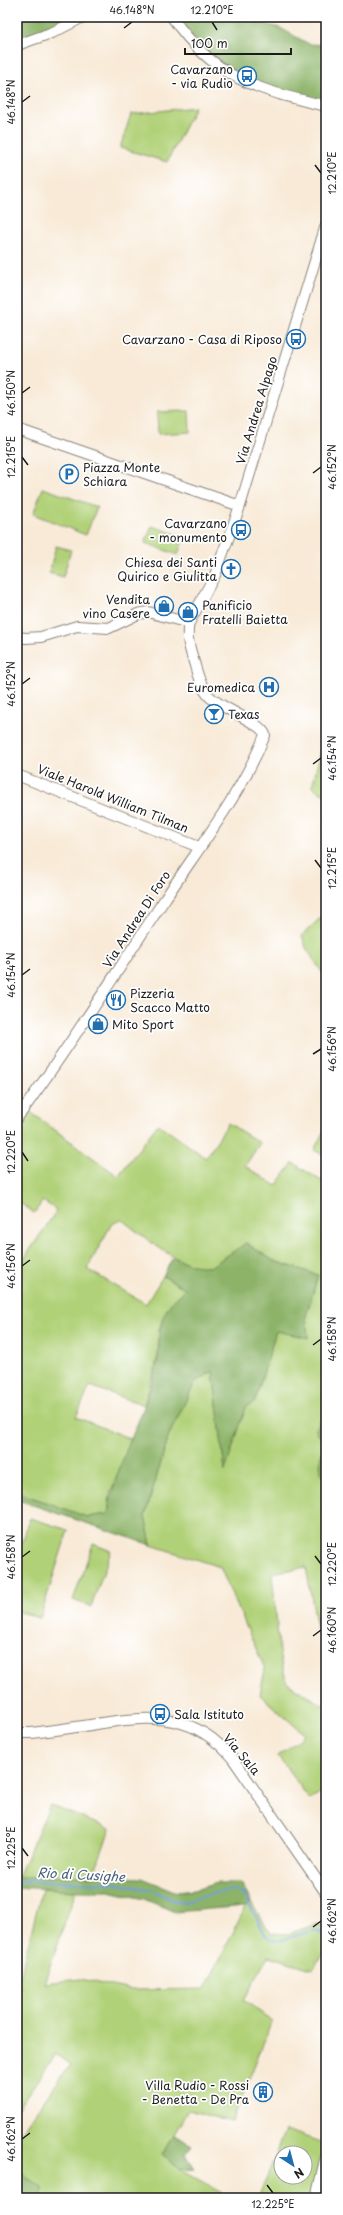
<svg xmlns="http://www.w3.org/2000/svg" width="343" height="2215" font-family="'Playpen Sans',sans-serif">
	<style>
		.green { fill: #b1d178; stroke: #66764a; fill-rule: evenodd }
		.forest { fill: #8cb368; stroke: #546842 }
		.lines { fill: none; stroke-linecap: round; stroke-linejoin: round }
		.stream { stroke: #719fd9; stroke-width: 2 }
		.minor-casing { stroke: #8a837a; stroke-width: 12 }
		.minor { stroke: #fff; stroke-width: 10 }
		.ticks { fill: none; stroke: #1c1c1c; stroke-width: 1.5 }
		.labels { text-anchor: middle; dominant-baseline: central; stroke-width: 3.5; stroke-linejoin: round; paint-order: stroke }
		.poi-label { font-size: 12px; fill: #1c1c1c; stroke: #fff; text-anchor: end }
		.street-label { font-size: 12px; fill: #1c1c1c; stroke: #fff }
		.water-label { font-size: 13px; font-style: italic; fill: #465e7a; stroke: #fff }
		.neatline { fill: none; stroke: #1c1c1c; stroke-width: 1.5 }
		.ticks-label { font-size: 10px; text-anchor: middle; fill: #1c1c1c }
	</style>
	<rect width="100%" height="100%" fill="#fff"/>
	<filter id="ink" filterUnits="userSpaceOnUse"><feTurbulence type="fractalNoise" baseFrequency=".025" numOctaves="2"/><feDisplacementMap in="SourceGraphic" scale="8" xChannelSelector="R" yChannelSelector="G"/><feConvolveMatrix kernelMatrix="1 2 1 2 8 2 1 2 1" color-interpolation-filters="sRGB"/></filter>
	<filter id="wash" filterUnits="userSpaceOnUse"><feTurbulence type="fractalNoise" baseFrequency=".012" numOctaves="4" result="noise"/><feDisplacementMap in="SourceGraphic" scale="16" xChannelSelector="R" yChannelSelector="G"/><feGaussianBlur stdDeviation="0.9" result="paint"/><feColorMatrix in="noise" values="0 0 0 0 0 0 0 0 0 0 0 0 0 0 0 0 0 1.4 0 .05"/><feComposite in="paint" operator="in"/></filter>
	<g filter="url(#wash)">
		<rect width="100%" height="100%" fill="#f8ead7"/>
		<!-- green -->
		<path class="green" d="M 195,107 L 167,162 L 120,148 L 131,114 Z
			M 189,411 L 190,432 L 158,434 L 157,412 Z
			M 43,488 L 97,507 L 86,535 L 33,514 Z
			M 152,526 L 184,537 L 178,555 L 145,543 Z
			M 56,546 L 71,550 L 63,577 L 49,573 Z
			M 326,730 L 326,796 L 312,787 Z
			M 326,913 L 326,978 L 306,948 L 302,935 Z
			M 22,1106 L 118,1176 L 158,1124 L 206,1158 L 228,1123 L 260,1143 L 245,1166 L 276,1186 L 293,1163 L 323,1182 L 326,1176 L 326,1408 L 316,1430 L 326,1447 L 321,1452 L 320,1472 L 326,1480 L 326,1634 L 318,1634 L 306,1567 L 272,1573 L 280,1658 L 287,1683 L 326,1707 L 326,1788 L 310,1800 L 278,1756 L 305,1735 L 260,1695 L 265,1669 L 220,1567 L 151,1545 L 145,1516 L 169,1435 L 195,1382 L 213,1371 L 225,1470 L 246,1406 L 255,1401 L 276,1331 L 308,1337 L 306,1316 L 318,1275 L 274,1261 L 246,1243 C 239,1248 217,1266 210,1267 C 186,1273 139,1233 121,1219 L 111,1225 L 87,1269 L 146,1304 L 163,1276 L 186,1289 L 169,1306 L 159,1329 L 158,1356 L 144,1405 L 90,1386 L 76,1417 L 131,1439 L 110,1494 L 108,1514 L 87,1517 L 17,1492 L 17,1269 L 57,1210 L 43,1201 L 34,1213 L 17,1201 L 17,1113 Z
			M 326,1127 L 326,1157 L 314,1150 Z
			M 30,1518 L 68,1530 L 40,1618 L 17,1611 L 17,1559 Z
			M 93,1544 L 111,1551 L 91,1607 L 73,1600 Z
			M 50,1805 L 110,1829 L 93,1876 L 18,1877 Z
			M 42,1889 L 76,1891 L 44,1983 L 81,1979 L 130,1990 L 205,1989 L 246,1906 L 251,1902 L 263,1923 L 272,1933 L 288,1934 L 317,1924 L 325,1927 L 326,1951 L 312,1969 L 268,1956 L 244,2000 L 272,2021 L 232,2122 L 188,2110 L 162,2155 L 181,2170 L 223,2193 L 220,2198 L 38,2198 L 43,2189 L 17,2168 L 17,2138 L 70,2065 L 56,2054 L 17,2109 L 17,1996 L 21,1988 L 19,1981 Z
			M 286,2130 L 326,2144 L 326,2171 L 317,2198 L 258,2198 ZM 281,2153 L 305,2153 L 305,2177 L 281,2177 Z"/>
		<!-- forest -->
		<path class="forest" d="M 17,17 L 86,17 L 21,42 L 17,30 Z
			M 171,17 L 237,17 L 280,28 L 309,44 L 326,45 L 326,104 L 266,88 L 217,63 Z
			M 246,1243 L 274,1261 L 318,1275 L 306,1316 L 308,1338 L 276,1331 L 255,1401 L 246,1407 L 225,1471 L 213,1371 L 195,1382 L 169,1435 L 145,1516 L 151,1545 L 21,1501 L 17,1503 L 17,1492 L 87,1517 L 108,1514 C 115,1459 150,1411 158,1356 C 160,1339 158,1321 169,1306 C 173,1300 181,1294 186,1289 L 163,1276 L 173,1257 L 193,1265 L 210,1267 Z
			M 326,1408 L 326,1480 L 320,1472 L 321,1452 L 326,1447 L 316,1430 Z
			M 93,1876 L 142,1878 L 177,1892 L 195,1890 L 216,1883 L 241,1883 L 251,1902 L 246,1906 L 175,1912 L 144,1899 L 109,1891 L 76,1891 L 17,1887 L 17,1877 Z
			M 174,2135 L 192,2145 L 186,2153 L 195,2169 L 181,2170 L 162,2155 Z
			M 17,2168 L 43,2189 L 38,2198 L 17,2198 Z"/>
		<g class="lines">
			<!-- stream -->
			<path class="stream" d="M 17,1881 L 113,1883 L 152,1890 L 173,1900 L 185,1902 L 219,1892 L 234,1890 L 244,1895 L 264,1932 L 271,1939 L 278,1941 L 315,1930 L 326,1936"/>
		</g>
	</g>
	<g filter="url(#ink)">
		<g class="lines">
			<!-- minor casing -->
			<g class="minor-casing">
				<path id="minor" d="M 172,17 C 215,79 255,89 326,106
					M 17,45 L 54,32 L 83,17
					M 17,429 L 240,506
					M 17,637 L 26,638 L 41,637 L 77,626 L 109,628 L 138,614 L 148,612 L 189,623
					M 17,775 L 199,847
					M 17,1118 C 70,1047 116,972 165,899 C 200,846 241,794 265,735 C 263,723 219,708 208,695 C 199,685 197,671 193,659 C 189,646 186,636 189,623 L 215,575 L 240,506 L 326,225
					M 17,1733 L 32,1733 C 55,1730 79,1727 102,1723 C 156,1715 196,1714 233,1759 L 326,1893
					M 316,2198 L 326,2156"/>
			</g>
			<!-- minor -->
			<use href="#minor" class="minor"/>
		</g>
	</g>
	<!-- ticks -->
	<path class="ticks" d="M 212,22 L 217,30M 124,28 L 132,22M 22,102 L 30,96M 315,165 L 321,173M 22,393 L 30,387M 22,457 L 28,465M 313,473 L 321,467M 22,684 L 30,678M 313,764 L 321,758M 315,860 L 321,868M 22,975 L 30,969M 313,1054 L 321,1049M 22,1152 L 28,1161M 22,1266 L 30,1260M 313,1345 L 321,1339M 315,1556 L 321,1564M 22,1557 L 30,1551M 313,1636 L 321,1630M 22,1848 L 28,1856M 313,1927 L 321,1921M 22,2139 L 30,2133M 267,2185 L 273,2193"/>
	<!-- icons -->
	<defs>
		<g id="bus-ring" transform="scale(1)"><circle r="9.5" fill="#fff" stroke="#1f6fb2" stroke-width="1.5"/><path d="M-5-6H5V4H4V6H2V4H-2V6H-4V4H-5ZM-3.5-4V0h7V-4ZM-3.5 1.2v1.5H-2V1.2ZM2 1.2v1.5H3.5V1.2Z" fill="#1f6fb2"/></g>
		<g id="parking-ring" transform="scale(1)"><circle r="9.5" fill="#fff" stroke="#1f6fb2" stroke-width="1.5"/><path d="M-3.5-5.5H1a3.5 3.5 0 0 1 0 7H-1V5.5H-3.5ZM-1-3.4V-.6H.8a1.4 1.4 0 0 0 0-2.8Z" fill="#1f6fb2"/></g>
		<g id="church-ring" transform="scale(1)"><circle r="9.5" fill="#fff" stroke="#1f6fb2" stroke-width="1.5"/><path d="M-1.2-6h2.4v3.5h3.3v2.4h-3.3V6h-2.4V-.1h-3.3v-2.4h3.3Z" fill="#1f6fb2"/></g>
		<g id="shop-ring" transform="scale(1)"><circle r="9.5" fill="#fff" stroke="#1f6fb2" stroke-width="1.5"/><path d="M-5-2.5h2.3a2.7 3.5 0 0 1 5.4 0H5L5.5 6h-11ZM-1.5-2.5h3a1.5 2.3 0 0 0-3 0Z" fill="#1f6fb2"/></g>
		<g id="hospital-ring" transform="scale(1)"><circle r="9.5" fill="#fff" stroke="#1f6fb2" stroke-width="1.5"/><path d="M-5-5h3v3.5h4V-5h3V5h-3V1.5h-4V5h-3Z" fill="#1f6fb2"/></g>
		<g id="bar-ring" transform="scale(1)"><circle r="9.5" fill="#fff" stroke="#1f6fb2" stroke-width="1.5"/><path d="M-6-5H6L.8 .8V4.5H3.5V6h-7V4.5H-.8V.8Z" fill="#1f6fb2"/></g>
		<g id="restaurant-ring" transform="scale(1)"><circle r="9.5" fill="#fff" stroke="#1f6fb2" stroke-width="1.5"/><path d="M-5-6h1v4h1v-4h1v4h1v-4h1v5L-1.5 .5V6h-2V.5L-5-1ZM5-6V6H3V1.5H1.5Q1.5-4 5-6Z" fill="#1f6fb2"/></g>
		<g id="building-ring" transform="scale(1)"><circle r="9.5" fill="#fff" stroke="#1f6fb2" stroke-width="1.5"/><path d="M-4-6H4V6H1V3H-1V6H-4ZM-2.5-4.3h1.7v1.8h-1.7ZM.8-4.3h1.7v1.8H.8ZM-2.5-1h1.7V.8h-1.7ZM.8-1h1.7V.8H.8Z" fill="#1f6fb2"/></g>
	</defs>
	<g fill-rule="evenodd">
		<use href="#bus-ring" x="247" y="76"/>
		<use href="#bus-ring" x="296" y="339"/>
		<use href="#parking-ring" x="69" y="474"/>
		<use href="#bus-ring" x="241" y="530"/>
		<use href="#church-ring" x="231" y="569"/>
		<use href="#shop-ring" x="164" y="606"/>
		<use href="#shop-ring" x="188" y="612"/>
		<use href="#hospital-ring" x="269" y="687"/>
		<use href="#bar-ring" x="214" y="714"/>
		<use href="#restaurant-ring" x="116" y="1000"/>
		<use href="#shop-ring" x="98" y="1024"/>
		<use href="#bus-ring" x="160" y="1714"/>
		<use href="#building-ring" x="263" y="2092"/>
	</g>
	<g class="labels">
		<!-- poi labels -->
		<g class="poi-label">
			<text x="233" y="69">Cavarzano<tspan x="233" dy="14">- via Rudio</tspan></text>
			<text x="282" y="339">Cavarzano - Casa di Riposo</text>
			<text x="83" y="467" text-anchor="start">Piazza Monte<tspan x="83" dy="14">Schiara</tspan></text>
			<text x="227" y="523">Cavarzano<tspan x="227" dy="14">- monumento</tspan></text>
			<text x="217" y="562">Chiesa dei Santi<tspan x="217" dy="14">Quirico e Giulitta</tspan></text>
			<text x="150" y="599">Vendita<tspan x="150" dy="14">vino Casere</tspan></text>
			<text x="202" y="605" text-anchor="start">Panificio<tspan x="202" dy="14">Fratelli Baietta</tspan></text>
			<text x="255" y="687">Euromedica</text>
			<text x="228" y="714" text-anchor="start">Texas</text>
			<text x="130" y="993" text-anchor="start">Pizzeria<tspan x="130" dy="14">Scacco Matto</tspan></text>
			<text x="112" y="1024" text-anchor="start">Mito Sport</text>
			<text x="174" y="1714" text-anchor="start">Sala Istituto</text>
			<text x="249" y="2085">Villa Rudio - Rossi<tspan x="249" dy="14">- Benetta - De Pra</tspan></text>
		</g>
		<!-- street labels -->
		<g class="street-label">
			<text transform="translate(256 410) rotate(-73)">Via Andrea Alpago</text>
			<text transform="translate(113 798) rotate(22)">Viale Harold William Tilman</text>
			<text transform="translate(136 919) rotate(-57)">Via Andrea Di Foro</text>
			<text transform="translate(242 1754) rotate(50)">Via Sala</text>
		</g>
		<!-- water labels -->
		<g class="water-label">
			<text transform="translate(81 1874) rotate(3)">Rio di Cusighe</text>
		</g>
	</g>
	<!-- margin -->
	<rect width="343" height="2215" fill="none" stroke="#fff" stroke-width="44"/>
	<!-- north arrow -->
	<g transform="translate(293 2165) rotate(144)"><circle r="19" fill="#ffffff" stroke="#a4a4a4"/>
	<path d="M0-3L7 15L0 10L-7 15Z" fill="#1f6fb2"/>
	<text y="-6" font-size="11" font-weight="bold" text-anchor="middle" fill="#1c1c1c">N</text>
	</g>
	<!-- scale -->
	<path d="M185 48v6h106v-6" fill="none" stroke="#1c1c1c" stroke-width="2"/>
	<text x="191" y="48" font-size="12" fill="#1c1c1c" stroke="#ffffff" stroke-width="3" paint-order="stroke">100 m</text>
	<rect x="22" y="22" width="299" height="2171" class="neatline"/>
	<g class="ticks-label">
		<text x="132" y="14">46.148°N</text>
		<text x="212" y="14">12.210°E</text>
		<text transform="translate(11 102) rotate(-90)" y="4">46.148°N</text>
		<text transform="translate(332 173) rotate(-90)" y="4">12.210°E</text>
		<text transform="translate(11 393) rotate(-90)" y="4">46.150°N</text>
		<text transform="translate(11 457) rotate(-90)" y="4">12.215°E</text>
		<text transform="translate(332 467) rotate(-90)" y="4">46.152°N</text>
		<text transform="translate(11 684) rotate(-90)" y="4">46.152°N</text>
		<text transform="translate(332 758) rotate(-90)" y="4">46.154°N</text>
		<text transform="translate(332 868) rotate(-90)" y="4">12.215°E</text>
		<text transform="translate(11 975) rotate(-90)" y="4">46.154°N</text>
		<text transform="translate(332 1049) rotate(-90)" y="4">46.156°N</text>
		<text transform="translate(11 1152) rotate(-90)" y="4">12.220°E</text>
		<text transform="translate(11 1266) rotate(-90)" y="4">46.156°N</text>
		<text transform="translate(332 1339) rotate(-90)" y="4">46.158°N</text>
		<text transform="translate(11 1557) rotate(-90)" y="4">46.158°N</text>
		<text transform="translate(332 1564) rotate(-90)" y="4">12.220°E</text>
		<text transform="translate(332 1630) rotate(-90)" y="4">46.160°N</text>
		<text transform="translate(11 1848) rotate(-90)" y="4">12.225°E</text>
		<text transform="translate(332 1921) rotate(-90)" y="4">46.162°N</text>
		<text transform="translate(11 2139) rotate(-90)" y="4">46.162°N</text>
		<text x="273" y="2208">12.225°E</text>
	</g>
</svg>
